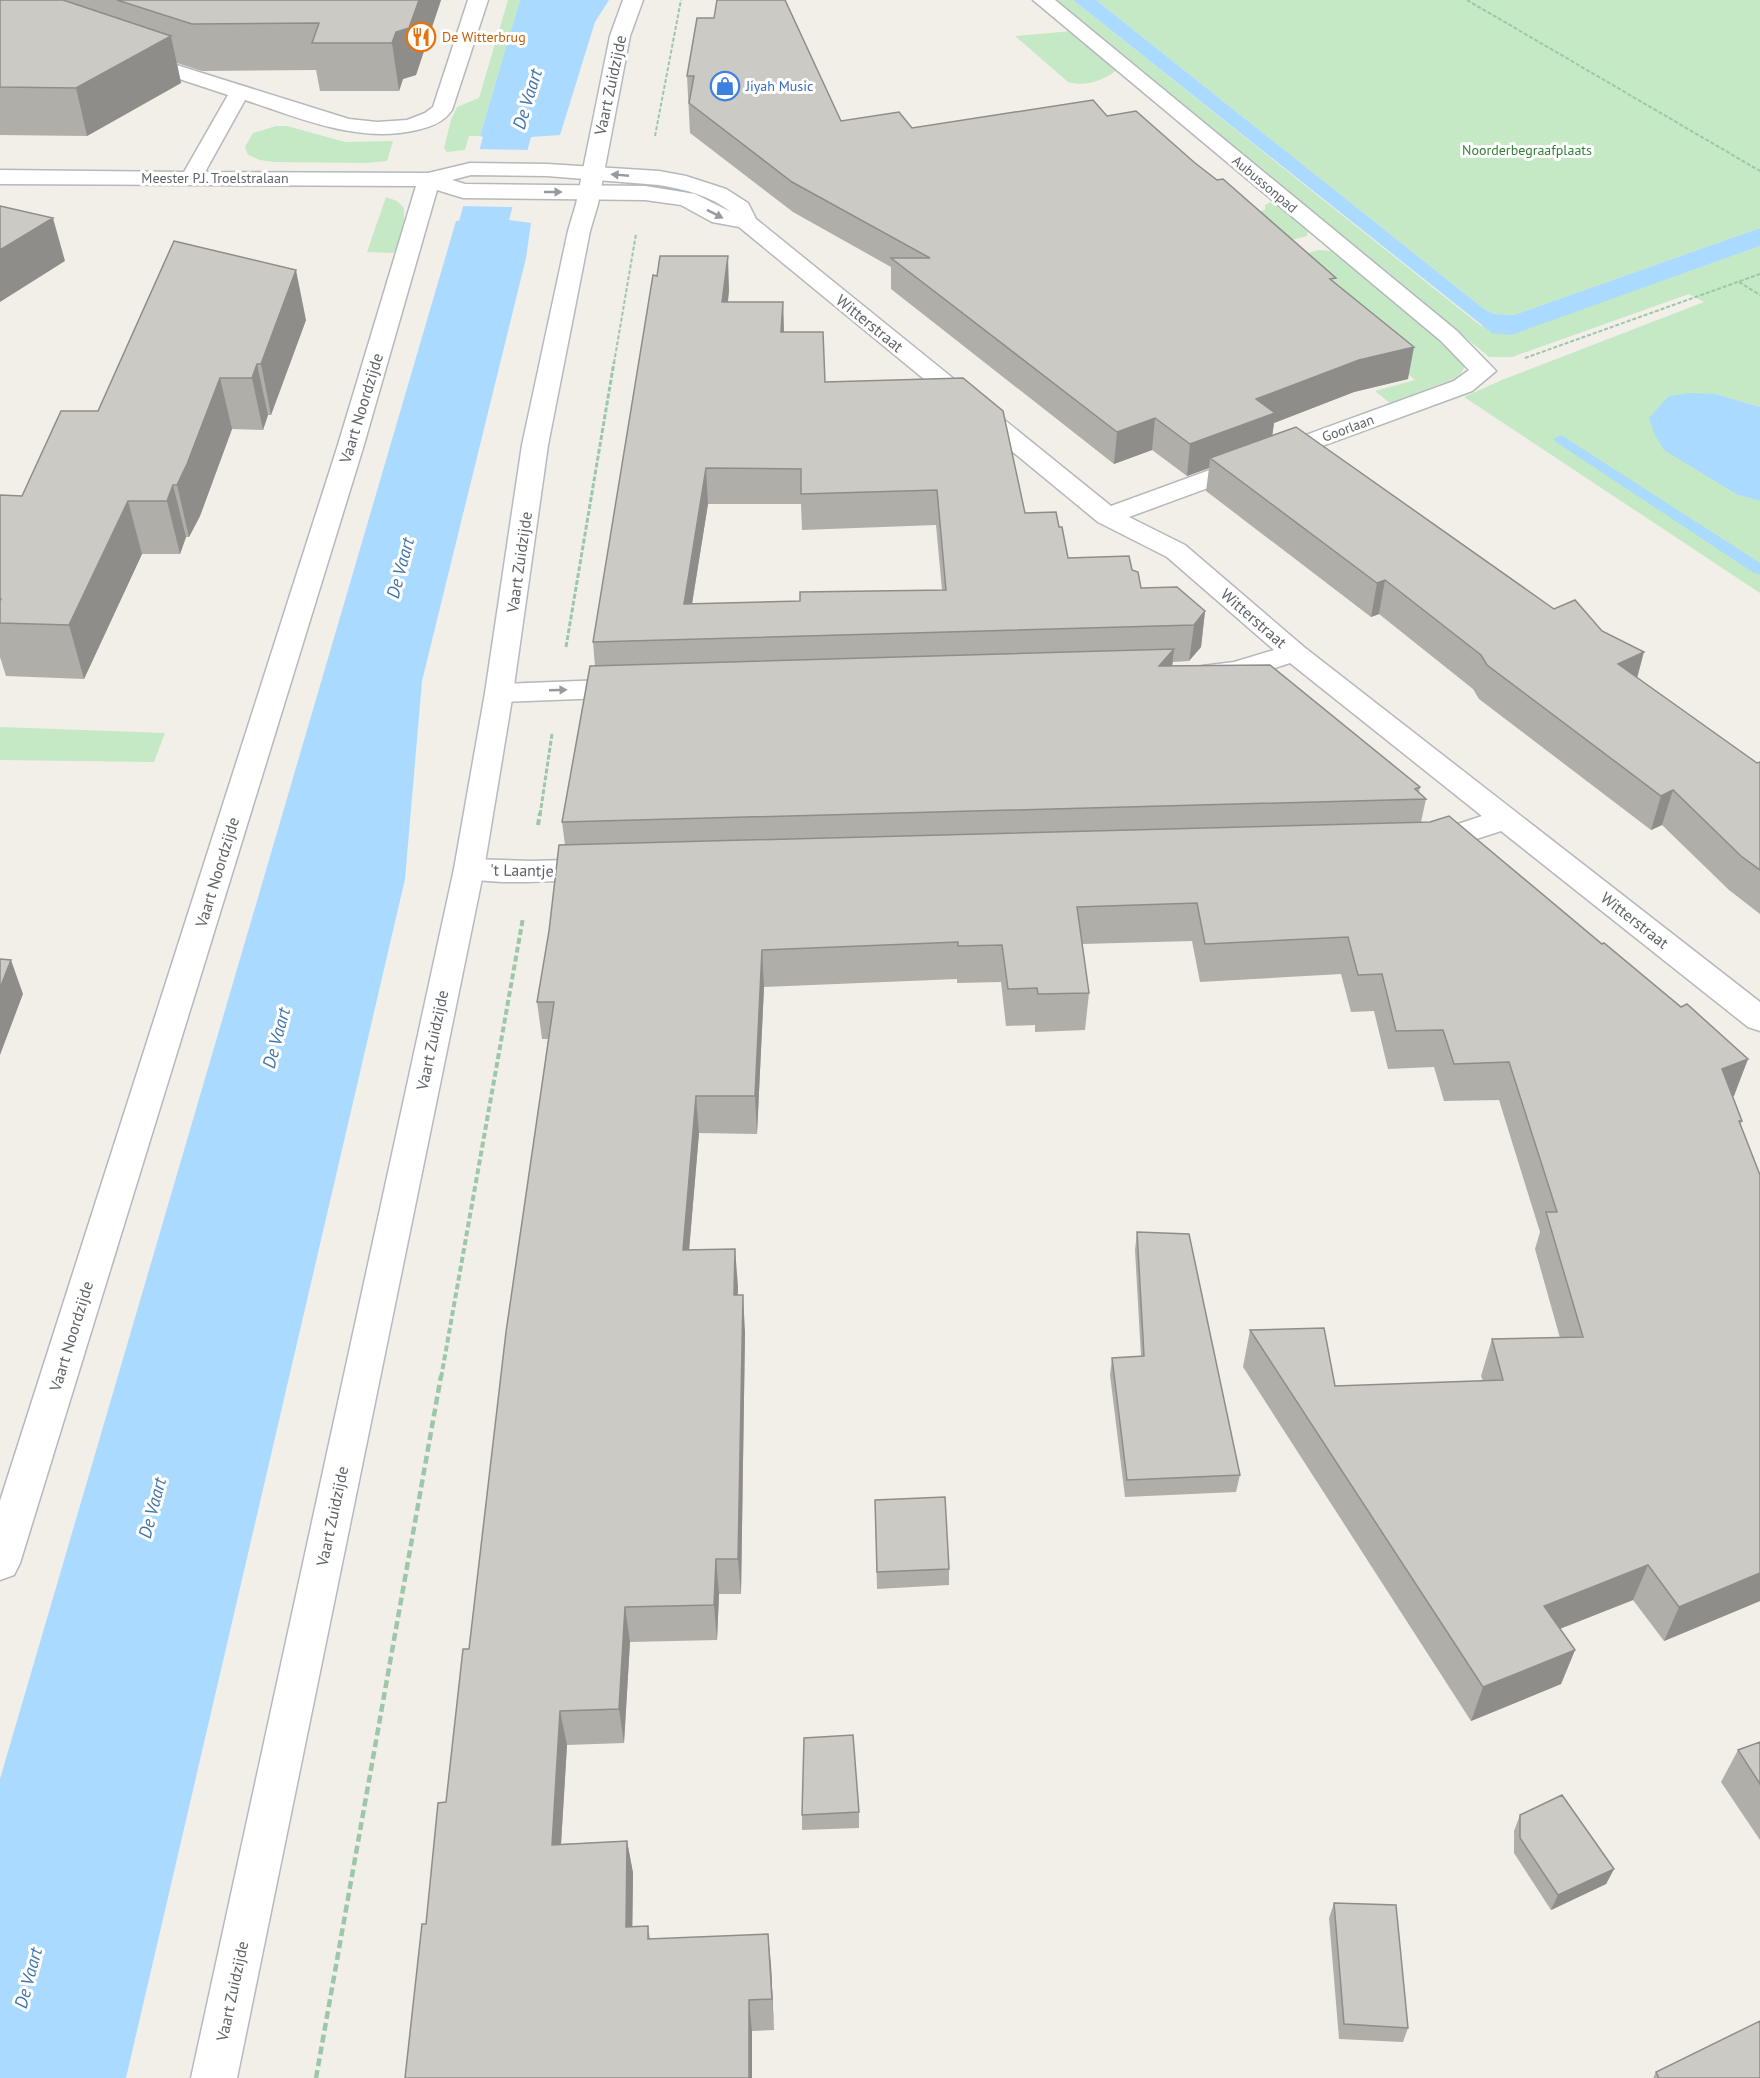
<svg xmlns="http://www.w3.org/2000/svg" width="1760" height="2078" font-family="'PT Sans',sans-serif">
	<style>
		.green { fill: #c5e8c5 }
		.water { fill: #aadaff }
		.pier { fill: #f1efe8 }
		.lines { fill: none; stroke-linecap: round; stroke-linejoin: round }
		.stream { fill: #aadaff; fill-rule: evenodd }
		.minor-casing { stroke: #b5b8bc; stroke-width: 3 }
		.secondary-casing { stroke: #b6babf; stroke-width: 3 }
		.path-far3 { stroke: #9cc7a9; stroke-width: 2; stroke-dasharray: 4 2; stroke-linecap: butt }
		.path-far2 { stroke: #9cc7a9; stroke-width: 3; stroke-dasharray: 5 2; stroke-linecap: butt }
		.path-far1 { stroke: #9cc7a9; stroke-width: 4; stroke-dasharray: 6 3; stroke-linecap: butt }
		.path { stroke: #9cc7a9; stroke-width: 4.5; stroke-dasharray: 8 4; stroke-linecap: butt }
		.minor { fill: #fff; fill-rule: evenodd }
		.secondary { fill: #fff; fill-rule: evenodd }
		.wall { fill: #afaea9; fill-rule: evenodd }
		.shaded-wall { fill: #8f8d8a }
		.building { fill: #cccac5; stroke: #8f8d8a; stroke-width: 1.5; fill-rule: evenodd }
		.oneway { fill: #979a9d }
		.labels { text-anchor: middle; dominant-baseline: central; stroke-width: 6; stroke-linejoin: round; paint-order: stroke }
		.far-food-label { font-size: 14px; fill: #c56008; stroke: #fff; text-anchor: start }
		.far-shop-label { font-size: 14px; fill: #366cbe; stroke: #fff; text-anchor: start }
		.far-park-label { font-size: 14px; fill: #348238; stroke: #fff }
		.far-street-label { font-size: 14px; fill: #5f6368; stroke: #fff }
		.street-label { font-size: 16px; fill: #5f6368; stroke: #fff }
		.water-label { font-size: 18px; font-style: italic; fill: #4174aa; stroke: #fff }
	</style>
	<rect width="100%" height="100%" fill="#f1efe8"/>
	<!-- green -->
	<path class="green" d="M 508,0 L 520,0 L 480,136 L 469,136 L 465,150 L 447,152 L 444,148 L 451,120 L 457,107 L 479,98 Z
		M 1057,0 L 1073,0 L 1481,326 L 1664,280 L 1760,246 L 1760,407 L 1716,394 L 1669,396 L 1738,495 L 1760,501 L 1760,593 L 1464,397 L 1502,380 L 1704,302 L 1689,294 L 1512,357 L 1489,357 Z
		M 1096,0 L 1760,0 L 1760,228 L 1514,315 L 1494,314 L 1484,309 Z
		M 1072,31 L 1117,70 C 1102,81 1086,87 1068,82 L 1015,36 Z
		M 276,126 L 287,126 L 345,142 L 393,141 L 387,161 L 367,163 L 273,162 L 260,160 L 248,155 L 245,147 L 253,133 Z
		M 386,197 L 397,201 L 404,208 L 404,225 L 394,253 L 367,252 Z
		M 1273,201 L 1308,230 L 1307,236 L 1269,246 L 1232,218 L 1265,210 L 1265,205 Z
		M 1319,250 L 1333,251 L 1461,358 L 1465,366 L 1459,377 L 1390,403 L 1375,391 L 1415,380 L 1333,311 L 1279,261 Z
		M 0,727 L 165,733 L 154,762 L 0,760 Z"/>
	<!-- water -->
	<path class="water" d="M 520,0 L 609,0 L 595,22 L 560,135 L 531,137 L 509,220 L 531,223 L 526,258 L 422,681 L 405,879 L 126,2078 L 0,2078 L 0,1779 L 456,221 L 459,221 L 483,137 L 480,136 Z
		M 1073,0 L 1096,0 L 1484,309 L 1494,314 L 1514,315 L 1760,228 L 1760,246 L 1511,335 L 1492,333 Z
		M 1690,393 L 1716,394 L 1760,407 L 1760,501 L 1738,495 L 1664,450 L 1654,433 L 1649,418 L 1669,396 Z"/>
	<!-- pier -->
	<path class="pier" d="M 476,149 L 528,150 L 514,207 L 460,206 Z"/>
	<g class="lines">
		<!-- stream -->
		<path class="stream" d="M 1561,435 L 1760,563 L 1760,575 L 1754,573 L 1556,442 L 1554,439 Z"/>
		<!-- minor casing -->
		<g class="minor-casing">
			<path id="minor" d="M 468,0 L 488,0 L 452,110 C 444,122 431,127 417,130 C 358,144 300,118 245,100 L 205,172 L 428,173 L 470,163 L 547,164 L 659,171 L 686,176 L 726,189 L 748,203 L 756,219 L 1111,506 L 1454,381 L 1469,370 L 1441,341 L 1033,0 L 1055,0 L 1457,331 L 1496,371 L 1472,391 L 1129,517 L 1185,545 L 1304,647 L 1760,1002 L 1760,1031 L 1748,1027 L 1501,831 L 1424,856 L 1413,853 L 1409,846 L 1413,839 L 1482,816 L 1290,663 C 1261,672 1232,686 1202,678 L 1198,672 L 1202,666 L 1234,662 L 1274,650 L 1167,557 L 1098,522 L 739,227 L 712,222 L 681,205 L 645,200 L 463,198 L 437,190 L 363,448 L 20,1563 L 14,1575 L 0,1580 L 0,1501 L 337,448 L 416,186 L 0,184 L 0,170 L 184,172 L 228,95 L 128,62 L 125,58 L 128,54 L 135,52 L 349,119 L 377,122 L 407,120 L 425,113 L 433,107 ZM 471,175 L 547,176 L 659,185 C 684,189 711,196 731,212 L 695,194 L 645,186 L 465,184 L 452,180 Z
				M 630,679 L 640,682 L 644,688 L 640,694 L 630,697 L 499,702 L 489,699 L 485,693 L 489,687 L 499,684 Z
				M 469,859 L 531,861 L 602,859 L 613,862 L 617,869 L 613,876 L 602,879 C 561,880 496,887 458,876 L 454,869 L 458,862 Z"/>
		</g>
		<!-- secondary casing -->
		<g class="secondary-casing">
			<path id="secondary" d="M 623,0 L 643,0 L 630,36 L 598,204 L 590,231 L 548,445 L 513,693 L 484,869 L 237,2078 L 191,2078 L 454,869 L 485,693 L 522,445 L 568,231 L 576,204 L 610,36 Z"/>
		</g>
		<!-- path-far3 -->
		<path class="path-far3" d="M 1467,0 L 1760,171
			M 655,136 L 681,0
			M 1739,282 L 1760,295
			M 1525,358 L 1760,274
			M 614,363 L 636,234"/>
		<!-- path-far2 -->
		<path class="path-far2" d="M 566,647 L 614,362
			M 540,815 L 552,734"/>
		<!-- path-far1 -->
		<path class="path-far1" d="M 538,825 L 540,813
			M 441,1378 L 523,918"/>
		<!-- path -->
		<path class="path" d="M 316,2078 L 441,1376"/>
		<!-- minor -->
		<use href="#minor" class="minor"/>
		<!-- secondary -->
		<use href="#secondary" class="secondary"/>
	</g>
	<!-- wall -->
	<path class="wall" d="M 0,0 L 441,0 L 416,75 L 403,79 L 399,91 L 320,91 L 316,70 L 202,71 L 177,63 L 181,83 L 87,136 L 0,135 Z
		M 697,18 L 841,121 L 912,128 L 1107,116 L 1195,163 L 1335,283 L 1408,379 L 1354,392 L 1274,423 L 1272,435 L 1637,677 L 1757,763 L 1760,762 L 1760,914 L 1729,890 L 1662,825 L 1651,830 L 1479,699 L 1473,689 L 1379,614 L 1371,617 L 1206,491 L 1209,468 L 1187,476 L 1152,450 L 1114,464 L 891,289 L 891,267 L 793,212 L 690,133 L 687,76 Z
		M 657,276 L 729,290 L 728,302 L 783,302 L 784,332 L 825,382 L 1025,513 L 1059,527 L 1068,558 L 1132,570 L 1141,588 L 1205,611 L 1201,647 L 1189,661 L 1173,662 L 1172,666 L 1420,787 L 1419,792 L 1426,799 L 1421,822 L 1602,944 L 1748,1059 L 1733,1096 L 1742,1121 L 1740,1125 L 1760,1601 L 1664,1641 L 1633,1600 L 1560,1629 L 1575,1650 L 1561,1684 L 1471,1721 L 1243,1367 L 1250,1330 L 1335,1386 L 1483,1381 L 1481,1376 L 1492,1339 L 1560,1338 L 1535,1249 L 1540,1232 L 1499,1100 L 1444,1101 L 1434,1067 L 1388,1069 L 1374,1011 L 1351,1012 L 1341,974 L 1200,982 L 1192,941 L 1082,944 L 1089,993 L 1085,1030 L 1035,1032 L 1035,1025 L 1006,1026 L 1001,982 L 957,983 L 957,979 L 764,987 L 757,1134 L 699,1133 L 689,1250 L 738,1286 L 738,1295 L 745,1332 L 741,1594 L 719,1594 L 717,1640 L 630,1642 L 624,1743 L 567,1745 L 561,1844 L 627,1841 L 633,1873 L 632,1927 L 648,1926 L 650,1939 L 771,1965 L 774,2030 L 752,2031 L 752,2078 L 405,2078 L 426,1924 L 446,1802 L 469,1649 L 548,1039 L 542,1039 L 537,1002 L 565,845 L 562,822 L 595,666 L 593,642 ZM 708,504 L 801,504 L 802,530 L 936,525 L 942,590 L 800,601 L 692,604 Z
		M 306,320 L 271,415 L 268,415 L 263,430 L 232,429 L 200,516 L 189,537 L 186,537 L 180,554 L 142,554 L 84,679 L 6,676 L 0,657 L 0,495 L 22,496 L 98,411 Z
		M 1137,1232 L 1240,1475 L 1236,1492 L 1125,1497 L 1110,1375 L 1112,1358 L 1141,1356 L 1135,1250 Z
		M 875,1500 L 949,1569 L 949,1585 L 877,1589 Z
		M 1760,1742 L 1760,1840 L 1721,1782 L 1738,1750 Z
		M 859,1812 L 859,1828 L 802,1830 L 802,1815 Z
		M 1520,1815 L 1614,1869 L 1606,1884 L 1551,1910 L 1514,1853 L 1514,1831 Z
		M 1334,1903 L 1408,2028 L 1403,2042 L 1339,2039 L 1329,1918 Z
		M 1656,2072 L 1760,2078 L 1653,2078 Z"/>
	<!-- shaded-wall -->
	<path class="shaded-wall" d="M 419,0 L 441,0 L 416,75 L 403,79 L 399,91 L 392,43 L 396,32 Z
		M 171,36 L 181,83 L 87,136 L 76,88 Z
		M 53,218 L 65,261 L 0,302 L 0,250 Z
		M 728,256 L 729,290 L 724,337 L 722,302 Z
		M 296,270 L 306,320 L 271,415 L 261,364 Z
		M 783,302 L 784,337 L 781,332 Z
		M 1414,347 L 1408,379 L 1354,392 L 1274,423 L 1271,445 L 1210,458 L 1209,468 L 1187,476 L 1190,444 L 1256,399 L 1359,360 Z
		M 257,364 L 268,415 L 263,430 L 252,378 Z
		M 220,378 L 232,429 L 200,516 L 189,537 L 177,485 Z
		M 1155,418 L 1152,450 L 1114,464 L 1117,432 Z
		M 706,468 L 708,504 L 686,641 L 684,604 Z
		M 173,485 L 186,537 L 180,554 L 167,501 Z
		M 128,501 L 142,554 L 84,679 L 69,625 Z
		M 1385,580 L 1379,614 L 1371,617 L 1377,583 Z
		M 1205,611 L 1201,647 L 1189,661 L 1194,625 Z
		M 1174,649 L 1170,684 L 1159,666 Z
		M 1644,652 L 1635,686 L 1618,664 Z
		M 1673,790 L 1662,825 L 1651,830 L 1661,796 Z
		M 762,950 L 764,987 L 757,1134 L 755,1096 Z
		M 11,960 L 23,994 L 0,1055 L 0,988 Z
		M 1748,1059 L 1734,1096 L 1709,1106 L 1722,1069 Z
		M 696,1096 L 699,1133 L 686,1286 L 683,1250 Z
		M 735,1249 L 738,1286 L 736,1332 L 734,1295 Z
		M 743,1295 L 745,1332 L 741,1594 L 738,1559 Z
		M 716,1559 L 719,1594 L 717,1640 L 714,1605 Z
		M 1648,1565 L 1633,1600 L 1531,1640 L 1544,1606 Z
		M 1760,1573 L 1760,1601 L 1664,1641 L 1679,1607 Z
		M 625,1607 L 630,1642 L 624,1743 L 619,1709 Z
		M 1575,1650 L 1561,1684 L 1471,1721 L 1483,1687 Z
		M 560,1711 L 567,1745 L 559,1877 L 552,1845 Z
		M 627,1841 L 633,1873 L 632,1958 L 626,1927 Z
		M 1614,1869 L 1606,1884 L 1551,1910 L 1558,1895 Z
		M 768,1934 L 771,1965 L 774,2030 L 772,1999 Z
		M 749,2000 L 752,2031 L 752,2078 L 749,2078 Z"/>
	<!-- building -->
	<path class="building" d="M 0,0 L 63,0 L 171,36 L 76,88 L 0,87 Z
		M 117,0 L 419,0 L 409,28 L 396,32 L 392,43 L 312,43 L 319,23 L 192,24 Z
		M 717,0 L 785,0 L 841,121 L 899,112 L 912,128 L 1093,100 L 1107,116 L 1136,111 L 1195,163 L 1217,180 L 1223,179 L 1336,278 L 1330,279 L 1414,347 L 1359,360 L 1256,399 L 1275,413 L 1190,444 L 1155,418 L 1117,432 L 891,258 L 930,258 L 792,182 L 689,103 L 694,76 L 687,76 L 697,18 L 714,18 Z
		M 0,206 L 53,218 L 0,250 Z
		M 174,241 L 296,270 L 261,364 L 257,364 L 252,378 L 220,378 L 187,464 L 177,485 L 173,485 L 167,501 L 128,501 L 69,625 L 0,623 L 0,601 L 1,599 L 0,599 L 0,495 L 22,496 L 61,411 L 98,411 Z
		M 660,256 L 728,256 L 722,302 L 783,302 L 781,332 L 823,332 L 825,382 L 963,378 L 1003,411 L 1025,513 L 1056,512 L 1059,527 L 1062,527 L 1068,558 L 1129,556 L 1132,570 L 1138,572 L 1141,588 L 1177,587 L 1205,611 L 1194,625 L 593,642 L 653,275 L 657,276 ZM 706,468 L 801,469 L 801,494 L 937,490 L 946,590 L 800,592 L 800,601 L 684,604 Z
		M 1296,427 L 1554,609 L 1575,600 L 1602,631 L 1644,652 L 1618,664 L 1757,763 L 1760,762 L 1760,870 L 1741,856 L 1673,790 L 1661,796 L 1487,665 L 1481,655 L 1385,580 L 1377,583 L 1210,458 Z
		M 1174,649 L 1159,666 L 1270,665 L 1420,787 L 1415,789 L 1426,799 L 562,822 L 590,666 Z
		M 1449,816 L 1602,944 L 1604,943 L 1681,1007 L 1687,1004 L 1748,1059 L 1722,1069 L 1742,1121 L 1739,1121 L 1760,1175 L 1760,1573 L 1679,1607 L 1648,1565 L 1544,1606 L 1575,1650 L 1483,1687 L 1250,1330 L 1324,1328 L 1335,1386 L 1503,1380 L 1492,1339 L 1583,1337 L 1546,1212 L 1557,1212 L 1509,1062 L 1454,1064 L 1443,1030 L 1396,1031 L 1382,974 L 1358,975 L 1348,937 L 1205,944 L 1197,903 L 1077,907 L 1089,993 L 1038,994 L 1037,988 L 1008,989 L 1002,945 L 958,946 L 958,942 L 762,950 L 755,1096 L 696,1096 L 683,1250 L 735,1249 L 734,1295 L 743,1295 L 738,1559 L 716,1559 L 714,1605 L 625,1607 L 619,1709 L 560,1711 L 552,1845 L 627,1841 L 626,1927 L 648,1926 L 648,1939 L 768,1934 L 772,1999 L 749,2000 L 749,2078 L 405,2078 L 422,1924 L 426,1924 L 438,1803 L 446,1802 L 463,1649 L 469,1649 L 506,1332 L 554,1002 L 537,1002 L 549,931 L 559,845 L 1430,822 Z
		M 0,959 L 11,960 L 0,988 Z
		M 1137,1232 L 1189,1234 L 1240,1475 L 1127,1480 L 1112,1358 L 1144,1356 Z
		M 945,1497 L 949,1569 L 877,1572 L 875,1500 Z
		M 853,1735 L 859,1812 L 802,1815 L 804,1738 Z
		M 1760,1742 L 1760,1784 L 1738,1750 Z
		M 1562,1795 L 1614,1869 L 1558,1895 L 1520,1838 L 1520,1815 Z
		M 1334,1903 L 1396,1905 L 1408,2028 L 1344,2024 Z
		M 1760,2021 L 1760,2078 L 1659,2078 L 1656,2072 Z"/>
	<!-- one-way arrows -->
	<defs><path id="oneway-solid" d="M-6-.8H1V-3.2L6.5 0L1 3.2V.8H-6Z" transform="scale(1.5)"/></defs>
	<g class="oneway">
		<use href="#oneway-solid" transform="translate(620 175) rotate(-175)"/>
		<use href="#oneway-solid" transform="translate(553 192)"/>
		<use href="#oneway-solid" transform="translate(715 214) rotate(27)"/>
		<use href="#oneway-solid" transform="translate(558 690) rotate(-2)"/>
	</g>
	<!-- icons -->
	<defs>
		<g id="restaurant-ring" transform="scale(1.5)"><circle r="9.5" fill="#fff" stroke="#e8710a" stroke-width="1.5"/><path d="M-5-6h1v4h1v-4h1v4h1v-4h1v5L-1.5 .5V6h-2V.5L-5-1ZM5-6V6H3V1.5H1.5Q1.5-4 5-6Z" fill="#e8710a"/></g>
		<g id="shop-ring" transform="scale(1.5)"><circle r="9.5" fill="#fff" stroke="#3f7fe0" stroke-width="1.5"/><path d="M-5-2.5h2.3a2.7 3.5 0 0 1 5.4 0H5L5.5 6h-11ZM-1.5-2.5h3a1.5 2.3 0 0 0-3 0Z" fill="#3f7fe0"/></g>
	</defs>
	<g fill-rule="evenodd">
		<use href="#restaurant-ring" x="421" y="37"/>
		<use href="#shop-ring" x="725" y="86"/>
	</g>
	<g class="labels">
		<!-- far-food labels -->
		<g class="far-food-label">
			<text x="442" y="37">De Witterbrug</text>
		</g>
		<!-- far-shop labels -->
		<g class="far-shop-label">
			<text x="746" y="86">Jiyah Music</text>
		</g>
		<!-- far-park labels -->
		<g class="far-park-label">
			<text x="1527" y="150">Noorderbegraafplaats</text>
		</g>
		<!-- far-street labels -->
		<g class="far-street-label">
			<text x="215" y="178">Meester P.J. Troelstralaan</text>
			<text transform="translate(1265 184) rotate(40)">Aubussonpad</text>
			<text transform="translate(1348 428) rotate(-20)">Goorlaan</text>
		</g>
		<!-- street labels -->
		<g class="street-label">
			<text transform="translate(610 85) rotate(-78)">Vaart Zuidzijde</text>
			<text transform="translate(870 323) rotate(39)">Witterstraat</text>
			<text transform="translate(361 408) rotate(-73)">Vaart Noordzijde</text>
			<text transform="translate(519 562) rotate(-82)">Vaart Zuidzijde</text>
			<text transform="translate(1254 618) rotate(41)">Witterstraat</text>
			<text transform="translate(522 870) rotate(1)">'t Laantje</text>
			<text transform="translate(217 872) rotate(-73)">Vaart Noordzijde</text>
			<text transform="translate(1635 920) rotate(38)">Witterstraat</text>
			<text transform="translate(432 1040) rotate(-78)">Vaart Zuidzijde</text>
			<text transform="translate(71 1336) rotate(-73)">Vaart Noordzijde</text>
			<text transform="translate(332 1516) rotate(-78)">Vaart Zuidzijde</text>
			<text transform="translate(232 1991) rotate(-78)">Vaart Zuidzijde</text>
		</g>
		<!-- water labels -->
		<g class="water-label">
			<text transform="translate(527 99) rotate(-73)">De Vaart</text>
			<text transform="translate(400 568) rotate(-75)">De Vaart</text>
			<text transform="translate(276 1038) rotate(-75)">De Vaart</text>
			<text transform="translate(152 1508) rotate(-75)">De Vaart</text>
			<text transform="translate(28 1978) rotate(-75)">De Vaart</text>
		</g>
	</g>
</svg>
